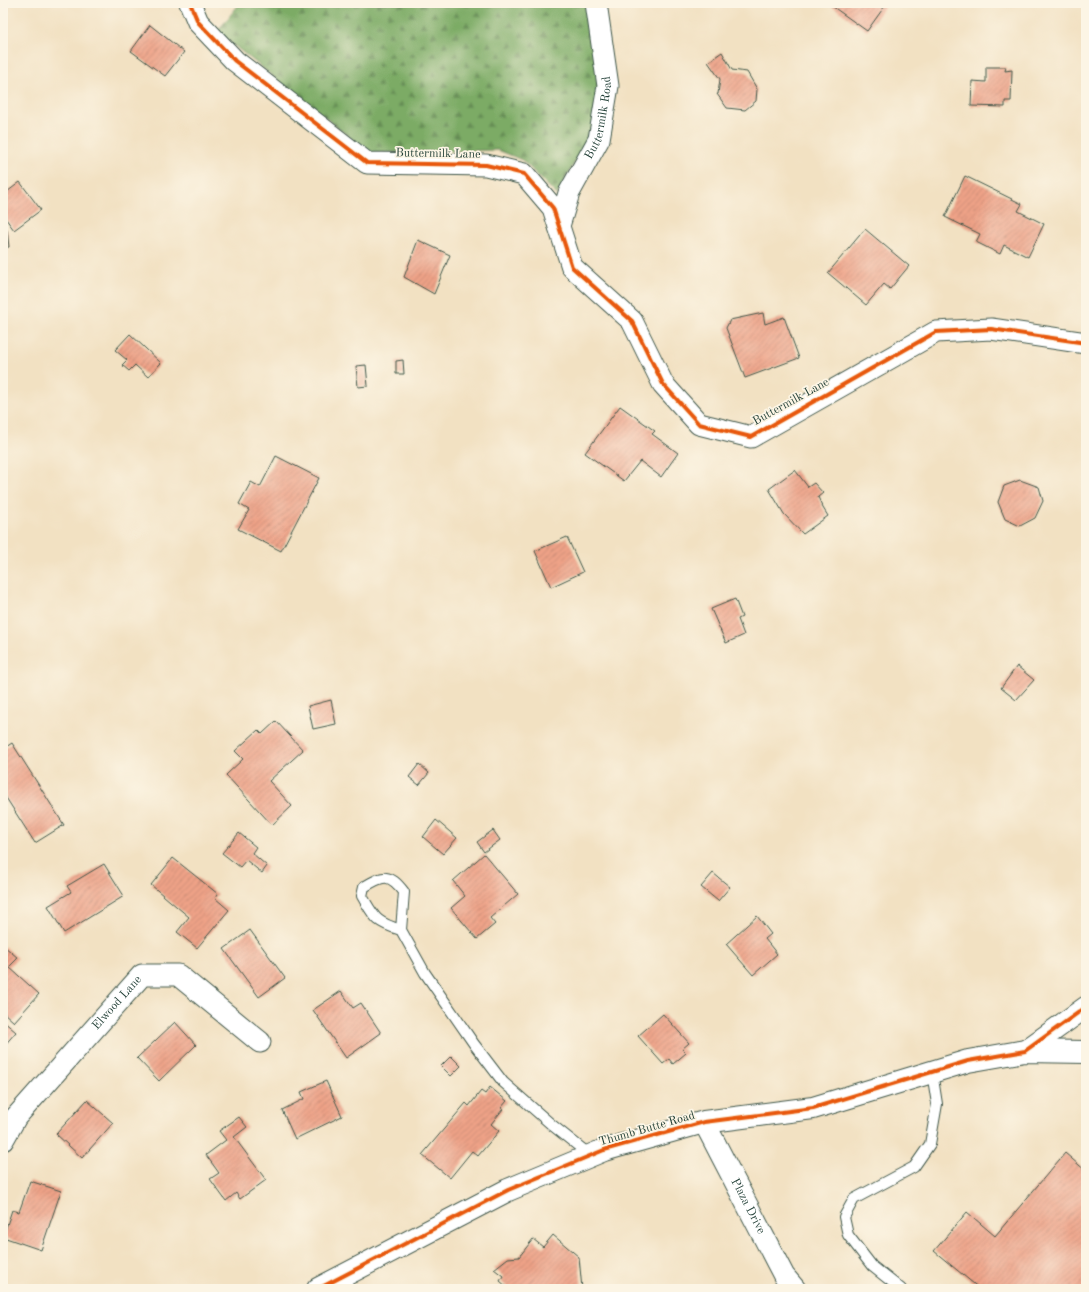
<svg xmlns="http://www.w3.org/2000/svg" width="1089" height="1292" font-family="'Old Standard TT',serif">
	<style>
		.forest { fill: url(#forest-firs); stroke: #4e744c }
		.building { fill: url(#building-hatch) }
		.lines { fill: none; stroke-linecap: round; stroke-linejoin: round }
		.lane-casing { stroke: #3f5649; stroke-width: 12 }
		.street-casing { stroke: #3f5649; stroke-width: 23 }
		.secondary-casing { stroke: #3f5649; stroke-width: 24 }
		.lane { stroke: #fff; stroke-width: 10 }
		.street { stroke: #fff; stroke-width: 21 }
		.secondary { stroke: #fff; stroke-width: 22 }
		.cycleway-casing { stroke: #fcf5e5; stroke-width: 6 }
		.cycleway { stroke: #e8590c; stroke-width: 4 }
		.labels { text-anchor: middle; dominant-baseline: central; stroke-width: 3.5; stroke-linejoin: round; paint-order: stroke }
		.street-label { font-size: 12px; fill: #1f3d34; stroke: #fcf5e5 }
	</style>
	<defs>
		<pattern id="forest-firs" width="22" height="20" patternUnits="userSpaceOnUse"><rect width="22" height="20" fill="#7cab65"/><path d="M5 1l3.5 6h-7zM16 11l3.5 6h-7z" fill="#658c54"/></pattern>
		<pattern id="building-hatch" width="6" height="6" patternUnits="userSpaceOnUse"><rect width="6" height="6" fill="#eea287"/><path d="M-1 1l2-2M0 6l6-6M5 7l2-2" fill="none" stroke="#c0856f"/></pattern>
	</defs>
	<rect width="100%" height="100%" fill="#fcf5e5"/>
	<filter id="ink" filterUnits="userSpaceOnUse"><feTurbulence type="fractalNoise" baseFrequency=".025" numOctaves="2"/><feDisplacementMap in="SourceGraphic" scale="8" xChannelSelector="R" yChannelSelector="G"/><feConvolveMatrix kernelMatrix="1 2 1 2 8 2 1 2 1" color-interpolation-filters="sRGB"/></filter>
	<filter id="wash" filterUnits="userSpaceOnUse"><feTurbulence type="fractalNoise" baseFrequency=".012" numOctaves="4" result="noise"/><feDisplacementMap in="SourceGraphic" scale="16" xChannelSelector="R" yChannelSelector="G"/><feGaussianBlur stdDeviation="0.9" result="paint"/><feColorMatrix in="noise" values="0 0 0 0 0 0 0 0 0 0 0 0 0 0 0 0 0 1.4 0 .05"/><feComposite in="paint" operator="in"/></filter>
	<g filter="url(#wash)">
		<rect width="100%" height="100%" fill="#f2e1c2"/>
		<!-- forest -->
		<path class="forest" d="M 240,3 L 587,3 L 599,80 L 594,126 L 557,195 L 522,160 L 498,150 L 370,153 L 217,32 Z"/>
		<g id="blocks">
			<!-- building -->
			<path class="building" d="M 830,3 L 887,3 L 867,31 L 829,4 Z
				M 150,25 L 184,52 L 165,76 L 131,51 Z
				M 722,52 L 732,70 L 747,72 L 757,89 L 756,101 L 745,110 L 727,108 L 717,94 L 718,94 L 720,79 L 708,62 Z
				M 986,67 L 1006,67 L 1005,71 L 1012,70 L 1011,101 L 1005,101 L 1005,107 L 971,106 L 972,81 L 986,82 Z
				M 965,176 L 1022,204 L 1018,211 L 1044,224 L 1028,257 L 1004,245 L 1000,254 L 976,242 L 980,234 L 945,217 Z
				M 20,182 L 41,210 L 14,230 L 3,215 L 3,195 Z
				M 865,229 L 909,266 L 890,289 L 884,284 L 866,305 L 828,273 Z
				M 3,230 L 7,230 L 9,247 L 3,248 Z
				M 418,240 L 450,255 L 434,294 L 404,277 Z
				M 763,313 L 765,324 L 784,317 L 799,358 L 745,378 L 726,328 L 730,320 Z
				M 130,334 L 161,363 L 148,377 L 135,365 L 129,371 L 122,365 L 127,360 L 115,350 Z
				M 403,360 L 404,374 L 396,374 L 396,361 Z
				M 366,365 L 368,386 L 358,387 L 356,366 Z
				M 620,406 L 655,431 L 652,434 L 678,453 L 661,477 L 640,461 L 624,481 L 585,453 Z
				M 276,456 L 319,478 L 281,551 L 238,529 L 249,510 L 239,504 L 251,482 L 260,487 Z
				M 795,470 L 808,487 L 814,483 L 823,493 L 818,497 L 823,508 L 828,516 L 803,534 L 784,514 L 769,489 Z
				M 1020,480 L 1039,487 L 1043,501 L 1035,518 L 1020,526 L 1005,519 L 998,502 L 1004,486 Z
				M 567,537 L 583,572 L 551,587 L 535,551 Z
				M 735,599 L 742,617 L 738,619 L 744,635 L 726,643 L 711,609 Z
				M 1017,666 L 1034,680 L 1016,700 L 1001,688 Z
				M 331,700 L 336,724 L 313,729 L 308,706 Z
				M 276,721 L 303,750 L 269,781 L 292,806 L 272,825 L 226,775 L 243,759 L 235,751 L 258,730 L 262,734 Z
				M 12,743 L 64,825 L 35,843 L 3,793 L 3,749 Z
				M 419,764 L 429,773 L 419,785 L 409,777 Z
				M 436,820 L 457,838 L 443,854 L 423,837 Z
				M 493,830 L 500,840 L 484,852 L 477,842 Z
				M 239,833 L 256,847 L 252,853 L 267,866 L 262,873 L 246,860 L 240,867 L 222,853 Z
				M 484,854 L 518,894 L 490,918 L 495,924 L 477,939 L 451,908 L 465,896 L 453,881 Z
				M 173,858 L 218,894 L 215,898 L 229,910 L 197,948 L 177,932 L 189,917 L 151,885 Z
				M 104,864 L 124,896 L 64,933 L 48,906 L 71,892 L 67,886 Z
				M 713,873 L 730,887 L 718,901 L 701,887 Z
				M 757,916 L 771,934 L 765,939 L 777,954 L 753,975 L 726,944 Z
				M 250,930 L 285,978 L 259,997 L 224,949 Z
				M 4,946 L 18,958 L 9,967 L 39,994 L 14,1022 L 3,1012 Z
				M 341,991 L 353,1008 L 361,1003 L 381,1033 L 346,1058 L 313,1010 Z
				M 663,1014 L 689,1043 L 682,1049 L 686,1053 L 673,1064 L 669,1059 L 663,1064 L 638,1036 Z
				M 3,1021 L 16,1032 L 3,1047 Z
				M 175,1022 L 196,1045 L 159,1081 L 137,1058 Z
				M 451,1056 L 461,1066 L 451,1076 L 441,1066 Z
				M 326,1081 L 342,1116 L 295,1139 L 282,1110 L 304,1099 L 301,1092 Z
				M 490,1087 L 507,1101 L 501,1108 L 503,1109 L 491,1124 L 499,1131 L 478,1156 L 472,1151 L 450,1178 L 422,1155 L 466,1103 L 469,1106 L 481,1091 L 485,1094 Z
				M 87,1100 L 113,1123 L 82,1158 L 56,1134 Z
				M 239,1117 L 247,1127 L 234,1137 L 266,1180 L 240,1199 L 236,1193 L 226,1201 L 210,1179 L 219,1173 L 206,1155 L 226,1140 L 219,1131 Z
				M 1065,1153 L 1086,1171 L 1086,1286 L 1083,1289 L 980,1289 L 934,1251 L 967,1212 L 995,1236 Z
				M 30,1181 L 61,1191 L 41,1250 L 3,1237 L 12,1210 L 19,1212 Z
				M 553,1235 L 579,1257 L 582,1289 L 506,1289 L 507,1287 L 500,1281 L 503,1276 L 494,1269 L 508,1258 L 519,1257 L 533,1239 L 543,1247 Z"/>
		</g>
	</g>
	<g filter="url(#ink)">
		<use href="#blocks" fill-opacity="0" stroke="#3f5649" stroke-width="1"/>
		<g class="lines">
			<!-- lane casing -->
			<g class="lane-casing">
				<path id="lane" d="M 401,930 C 375,922 375,918 362,896 L 364,887 C 384,875 389,873 404,892 L 401,930 L 425,973 L 474,1044 L 503,1082 L 552,1125 L 591,1156
					M 901,1289 L 872,1266 L 848,1235 L 844,1217 L 854,1199 L 914,1167 L 930,1144 L 937,1104 L 932,1072"/>
			</g>
			<!-- street casing -->
			<g class="street-casing">
				<g id="street">
					<path d="M 190,3 L 198,22 L 235,61 L 367,163 L 486,165 L 524,174 L 553,208 L 572,267 L 632,321 L 663,384 L 699,424 L 751,437 L 936,332 L 991,329 L 1086,343"/>
					<path id="s1" d="M 559,226 L 569,193 L 599,139 L 608,86 L 596,3"/>
					<path d="M 1025,1051 L 1086,1007"/>
					<path id="s2" d="M 704,1122 L 784,1276 L 795,1289"/>
					<path id="s3" d="M 3,1140 L 16,1117 L 142,975 L 178,975 L 260,1042"/>
				</g>
			</g>
			<!-- secondary casing -->
			<g class="secondary-casing">
				<path id="secondary" d="M 318,1289 L 508,1190 L 604,1150 L 704,1122 L 813,1108 L 968,1061 L 1025,1051 L 1086,1052"/>
			</g>
			<!-- lane -->
			<use href="#lane" class="lane"/>
			<!-- street -->
			<use href="#street" class="street"/>
			<!-- secondary -->
			<use href="#secondary" class="secondary"/>
			<!-- cycleway casing -->
			<g class="cycleway-casing">
				<path id="cycleway" d="M 190,3 L 198,22 L 235,61 L 367,163 L 486,165 L 524,174 L 553,208 L 572,267 L 632,321 L 663,384 L 699,424 L 751,437 L 936,332 L 991,329 L 1086,343
					M 318,1289 L 508,1190 L 604,1150 L 704,1122 L 813,1108 L 968,1061 L 1025,1051 L 1086,1007"/>
			</g>
			<!-- cycleway -->
			<use href="#cycleway" class="cycleway"/>
		</g>
	</g>
	<g class="labels">
		<!-- street labels -->
		<g class="street-label">
			<text stroke="none"><textPath href="#s1" startOffset="117">Buttermilk Road</textPath></text>
			<text transform="translate(438 154) rotate(1)">Buttermilk Lane</text>
			<text transform="translate(791 402) rotate(-29)">Buttermilk Lane</text>
			<text stroke="none"><textPath href="#s3" startOffset="179">Elwood Lane</textPath></text>
			<text transform="translate(647 1129) rotate(-16)">Thumb Butte Road</text>
			<text stroke="none"><textPath href="#s2" startOffset="95">Plaza Drive</textPath></text>
		</g>
	</g>
	<!-- margin -->
	<rect width="1089" height="1292" fill="none" stroke="#fcf5e5" stroke-width="16"/>
</svg>
